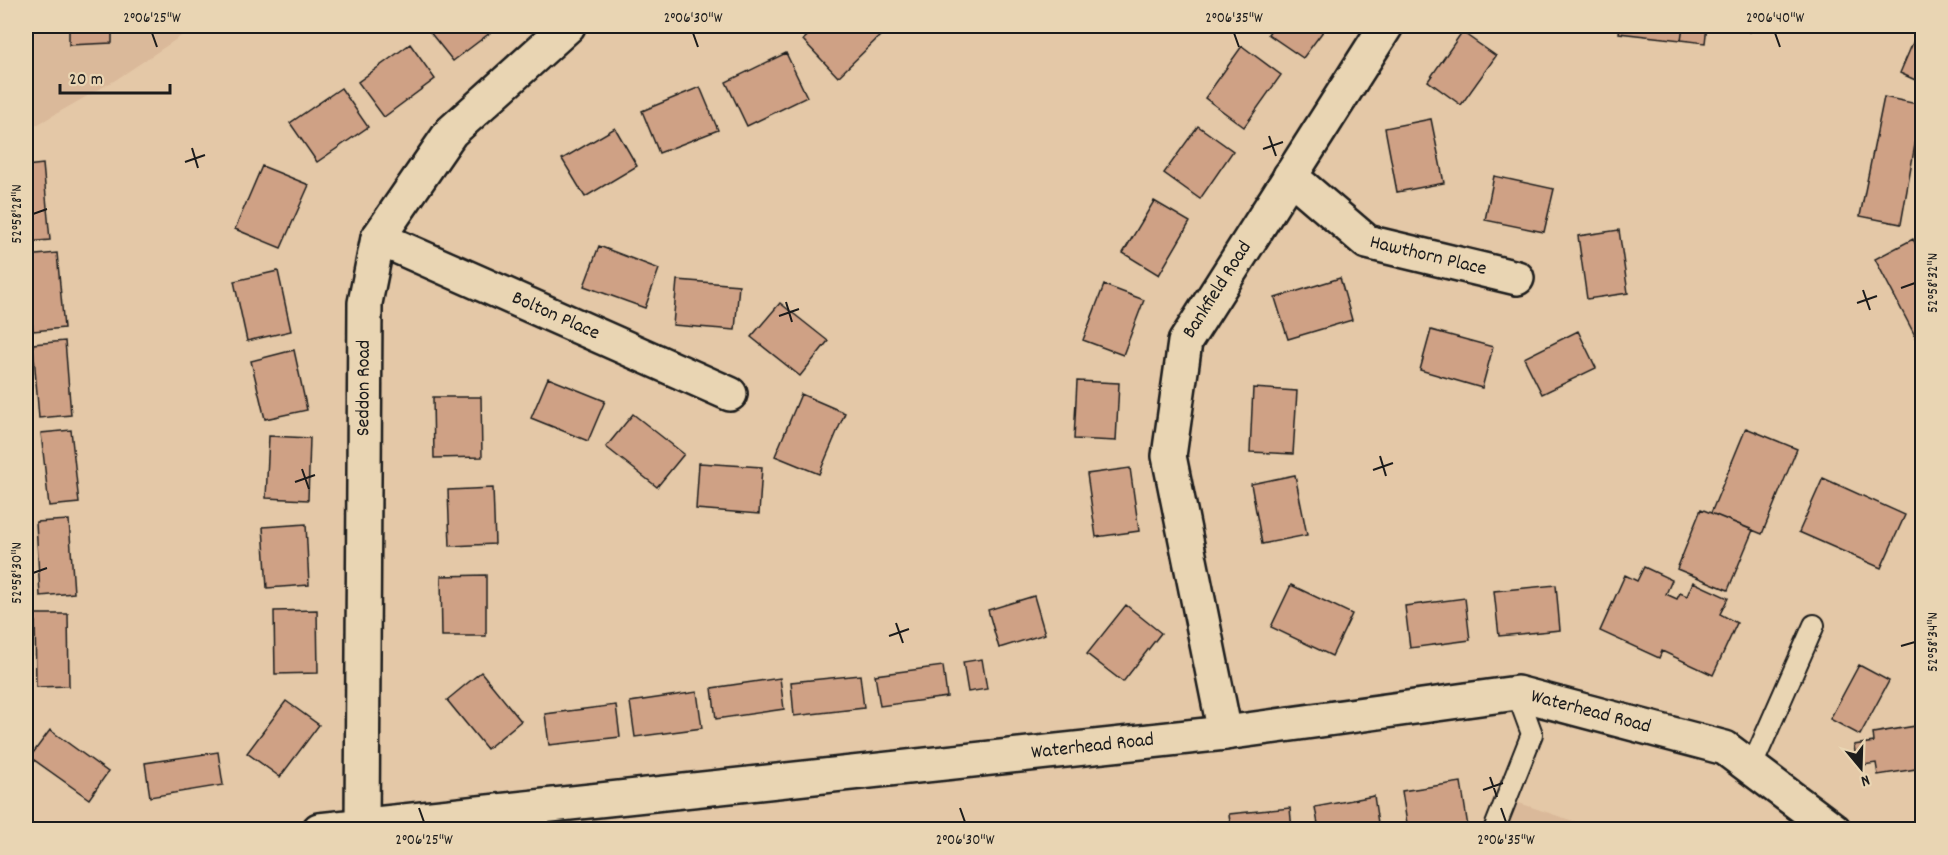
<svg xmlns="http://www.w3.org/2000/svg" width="1948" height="855" font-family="Dekko,sans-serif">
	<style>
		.built { fill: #dab99a }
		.building { fill: #cfa185; stroke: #1c1c1c; stroke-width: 1.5 }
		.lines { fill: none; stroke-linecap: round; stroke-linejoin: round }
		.lane-casing { stroke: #1c1c1c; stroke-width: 24 }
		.street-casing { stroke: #1c1c1c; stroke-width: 38 }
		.secondary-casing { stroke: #1c1c1c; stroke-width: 38 }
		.lane { stroke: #e9d5b3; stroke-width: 20 }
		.street { stroke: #e9d5b3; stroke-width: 33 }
		.secondary { stroke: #e9d5b3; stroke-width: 33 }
		.ticks { fill: none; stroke: #1c1c1c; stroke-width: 2 }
		.labels { text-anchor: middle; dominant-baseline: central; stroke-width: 6; stroke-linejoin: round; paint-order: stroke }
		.street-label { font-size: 20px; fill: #1c1c1c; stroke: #e9d5b3 }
		.neatline { fill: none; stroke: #1c1c1c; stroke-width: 2 }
		.ticks-label { font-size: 15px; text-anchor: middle; fill: #1c1c1c }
	</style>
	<rect width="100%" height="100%" fill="#e4c8a7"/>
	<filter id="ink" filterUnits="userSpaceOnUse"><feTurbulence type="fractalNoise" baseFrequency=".0167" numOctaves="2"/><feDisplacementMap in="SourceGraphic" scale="12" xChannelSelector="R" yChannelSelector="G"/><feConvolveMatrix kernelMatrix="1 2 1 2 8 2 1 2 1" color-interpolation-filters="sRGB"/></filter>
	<g filter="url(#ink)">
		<!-- built -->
		<path class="built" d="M 26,26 L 196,26 L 117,79 L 26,131 Z
			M 1516,802 L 1597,829 L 1506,829 Z"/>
		<!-- building -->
		<path class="building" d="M 69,26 L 112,26 L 112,43 L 69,45 Z
			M 425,26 L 499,26 L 453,61 Z
			M 818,26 L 879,26 L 885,31 L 838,77 L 803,40 Z
			M 1274,26 L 1327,26 L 1303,58 L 1268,34 Z
			M 1620,26 L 1683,26 L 1681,40 L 1619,33 Z
			M 1683,26 L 1707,26 L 1705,43 L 1681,40 Z
			M 1744,26 L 1758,26 L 1750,32 Z
			M 1920,26 L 1922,26 L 1922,83 L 1900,73 Z
			M 1462,32 L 1496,56 L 1461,105 L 1428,81 Z
			M 410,44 L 435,79 L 384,117 L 358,82 Z
			M 1242,46 L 1281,75 L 1244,127 L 1205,98 Z
			M 786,53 L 807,97 L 747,126 L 726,82 Z
			M 700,87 L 718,130 L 659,153 L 642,111 Z
			M 341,88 L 368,127 L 317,162 L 290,123 Z
			M 1884,97 L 1922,105 L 1901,224 L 1860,216 Z
			M 1431,119 L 1444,183 L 1397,192 L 1385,128 Z
			M 1198,126 L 1233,151 L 1200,199 L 1164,173 Z
			M 615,128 L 637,166 L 585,197 L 562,159 Z
			M 43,164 L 50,240 L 26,242 L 26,166 Z
			M 262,166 L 309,185 L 281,248 L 235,229 Z
			M 1494,176 L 1554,189 L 1544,232 L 1485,220 Z
			M 1154,201 L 1190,222 L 1159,275 L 1123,253 Z
			M 1619,230 L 1628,293 L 1587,299 L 1578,236 Z
			M 1913,239 L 1922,257 L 1922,349 L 1875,259 Z
			M 599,246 L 659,269 L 645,308 L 584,286 Z
			M 57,253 L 64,328 L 33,331 L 26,256 Z
			M 278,271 L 291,331 L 247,341 L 234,281 Z
			M 1340,278 L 1352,320 L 1288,339 L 1275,298 Z
			M 677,280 L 739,285 L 735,330 L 673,325 Z
			M 1104,285 L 1144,300 L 1123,355 L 1083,340 Z
			M 780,303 L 828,341 L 800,376 L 751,337 Z
			M 1431,330 L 1493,347 L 1482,388 L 1420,370 Z
			M 1578,331 L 1596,368 L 1542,394 L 1524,358 Z
			M 65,341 L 71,415 L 39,418 L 33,344 Z
			M 294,350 L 307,410 L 265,419 L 251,361 Z
			M 548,378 L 605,401 L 588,441 L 531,418 Z
			M 1077,381 L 1119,383 L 1116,441 L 1074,439 Z
			M 1253,388 L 1297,391 L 1293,454 L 1250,452 Z
			M 801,394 L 845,413 L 819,474 L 775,456 Z
			M 433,397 L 481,397 L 482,457 L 434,458 Z
			M 633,414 L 684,454 L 657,487 L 606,447 Z
			M 1746,428 L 1797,449 L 1762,534 L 1711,513 Z
			M 71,430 L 79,503 L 49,506 L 41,433 Z
			M 269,436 L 310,438 L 308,500 L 266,498 Z
			M 699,463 L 762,467 L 759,514 L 696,509 Z
			M 1130,468 L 1139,531 L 1096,537 L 1087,474 Z
			M 1295,475 L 1307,535 L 1262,544 L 1251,484 Z
			M 1823,478 L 1905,515 L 1881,568 L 1799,532 Z
			M 493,488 L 495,544 L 450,546 L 448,490 Z
			M 1701,509 L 1753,530 L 1728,590 L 1677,569 Z
			M 69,520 L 74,593 L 40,596 L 36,522 Z
			M 306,524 L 309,585 L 267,588 L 263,527 Z
			M 1644,567 L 1672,580 L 1666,594 L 1677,599 L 1680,593 L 1687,596 L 1693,582 L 1728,598 L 1720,614 L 1737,623 L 1713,675 L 1662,651 L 1659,658 L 1600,631 L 1625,575 L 1637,581 Z
			M 486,575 L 486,636 L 442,636 L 441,576 Z
			M 1291,585 L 1352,614 L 1332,656 L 1271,627 Z
			M 1556,585 L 1560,630 L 1499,636 L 1494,591 Z
			M 1034,596 L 1045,634 L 999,648 L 988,610 Z
			M 1465,598 L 1470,640 L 1410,648 L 1405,606 Z
			M 1126,605 L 1161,633 L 1123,682 L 1087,654 Z
			M 317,610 L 318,673 L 275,674 L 274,611 Z
			M 35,614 L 68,614 L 69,686 L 36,687 Z
			M 982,659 L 987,689 L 968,692 L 963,662 Z
			M 1859,665 L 1889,681 L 1860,735 L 1830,719 Z
			M 943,666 L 947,697 L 880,706 L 875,675 Z
			M 481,672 L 521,721 L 487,749 L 447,700 Z
			M 860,675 L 864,708 L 794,716 L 791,682 Z
			M 780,678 L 784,709 L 716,719 L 712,688 Z
			M 697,692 L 702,728 L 635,737 L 630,702 Z
			M 286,701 L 319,725 L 280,777 L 247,753 Z
			M 616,705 L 620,737 L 549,745 L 545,714 Z
			M 1922,725 L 1922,768 L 1878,775 L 1876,763 L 1857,766 L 1854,745 L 1874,742 L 1873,733 Z
			M 50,730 L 108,772 L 89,799 L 30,757 Z
			M 218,752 L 223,785 L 150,797 L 145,763 Z
			M 1461,782 L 1468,827 L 1408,830 L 1402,791 Z
			M 1374,796 L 1379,830 L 1319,830 L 1315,807 Z
			M 1290,808 L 1292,830 L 1231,830 L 1229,814 Z
			M 1200,823 L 1201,830 L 1155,830 Z"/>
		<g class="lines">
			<!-- lane casing -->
			<g class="lane-casing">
				<path id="lane" d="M 1751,768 L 1814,625
					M 1494,830 L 1532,734 L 1517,693"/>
			</g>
			<!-- street casing -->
			<g class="street-casing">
				<g id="street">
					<path id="s1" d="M 1290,176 L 1367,242 L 1517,278"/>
					<path id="s2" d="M 378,238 L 730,394"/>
					<path id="s3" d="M 1225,733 L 1169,456 L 1185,342 L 1386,26"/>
					<path id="s4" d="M 362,830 L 365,303 L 378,238 L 451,132 L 568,26"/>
				</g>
			</g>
			<!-- secondary casing -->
			<g class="secondary-casing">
				<g id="secondary">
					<path id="s5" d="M 319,830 L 1225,733 L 1517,693 L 1725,748 L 1834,830"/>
				</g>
			</g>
			<!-- lane -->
			<use href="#lane" class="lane"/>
			<!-- street -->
			<use href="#street" class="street"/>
			<!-- secondary -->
			<use href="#secondary" class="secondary"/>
		</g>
	</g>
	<!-- ticks -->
	<path class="ticks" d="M 152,33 L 157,47M 693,33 L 698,47M 1234,33 L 1239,47M 1775,33 L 1780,47M 1269,136 L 1276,156M 192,148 L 198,168M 1263,149 L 1283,142M 185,162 L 205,155M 33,214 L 47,209M 1901,288 L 1915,283M 1863,290 L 1870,310M 786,302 L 792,322M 1857,303 L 1877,296M 779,316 L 799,309M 1380,456 L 1386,476M 302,469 L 309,489M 1373,470 L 1393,463M 295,482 L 315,475M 33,573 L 47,568M 896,623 L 903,643M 889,636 L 909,629M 1901,646 L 1915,642M 1490,777 L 1497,797M 1483,790 L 1503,783M 419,808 L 424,822M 960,808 L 965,822M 1501,808 L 1506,822"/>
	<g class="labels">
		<!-- street labels -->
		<g class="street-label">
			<text stroke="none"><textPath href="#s1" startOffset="164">Hawthorn Place</textPath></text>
			<text stroke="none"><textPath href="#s3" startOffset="459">Bankfield Road</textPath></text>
			<text stroke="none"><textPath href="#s2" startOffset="194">Bolton Place</textPath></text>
			<text stroke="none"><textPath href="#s4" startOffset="442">Seddon Road</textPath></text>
			<text stroke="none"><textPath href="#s5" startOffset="1282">Waterhead Road</textPath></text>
			<text stroke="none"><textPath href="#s5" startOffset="778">Waterhead Road</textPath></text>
		</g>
	</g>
	<!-- margin -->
	<rect width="1948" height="855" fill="none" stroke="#e9d5b3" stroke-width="66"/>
	<!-- north arrow -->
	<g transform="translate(1861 768) rotate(161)" stroke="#e9d5b3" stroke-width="4.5" paint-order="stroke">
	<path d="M0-4.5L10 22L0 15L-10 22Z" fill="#1c1c1c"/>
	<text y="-9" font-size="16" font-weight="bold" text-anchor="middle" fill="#1c1c1c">N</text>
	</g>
	<!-- scale -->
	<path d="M60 84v9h110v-9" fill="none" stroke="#1c1c1c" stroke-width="3"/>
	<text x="69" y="84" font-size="18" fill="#1c1c1c" stroke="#e9d5b3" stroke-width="4.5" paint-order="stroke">20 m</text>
	<rect x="33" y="33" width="1882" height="789" class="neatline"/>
	<g class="ticks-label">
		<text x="152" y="22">2°06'25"W</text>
		<text x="693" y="22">2°06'30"W</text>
		<text x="1234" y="22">2°06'35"W</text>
		<text x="1775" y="22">2°06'40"W</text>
		<text transform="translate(16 214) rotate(-90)" y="5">52°58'28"N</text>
		<text transform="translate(1932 283) rotate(-90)" y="5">52°58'32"N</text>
		<text transform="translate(16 573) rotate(-90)" y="5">52°58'30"N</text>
		<text transform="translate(1932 642) rotate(-90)" y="5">52°58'34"N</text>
		<text x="424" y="844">2°06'25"W</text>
		<text x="965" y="844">2°06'30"W</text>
		<text x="1506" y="844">2°06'35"W</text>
	</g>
</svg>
